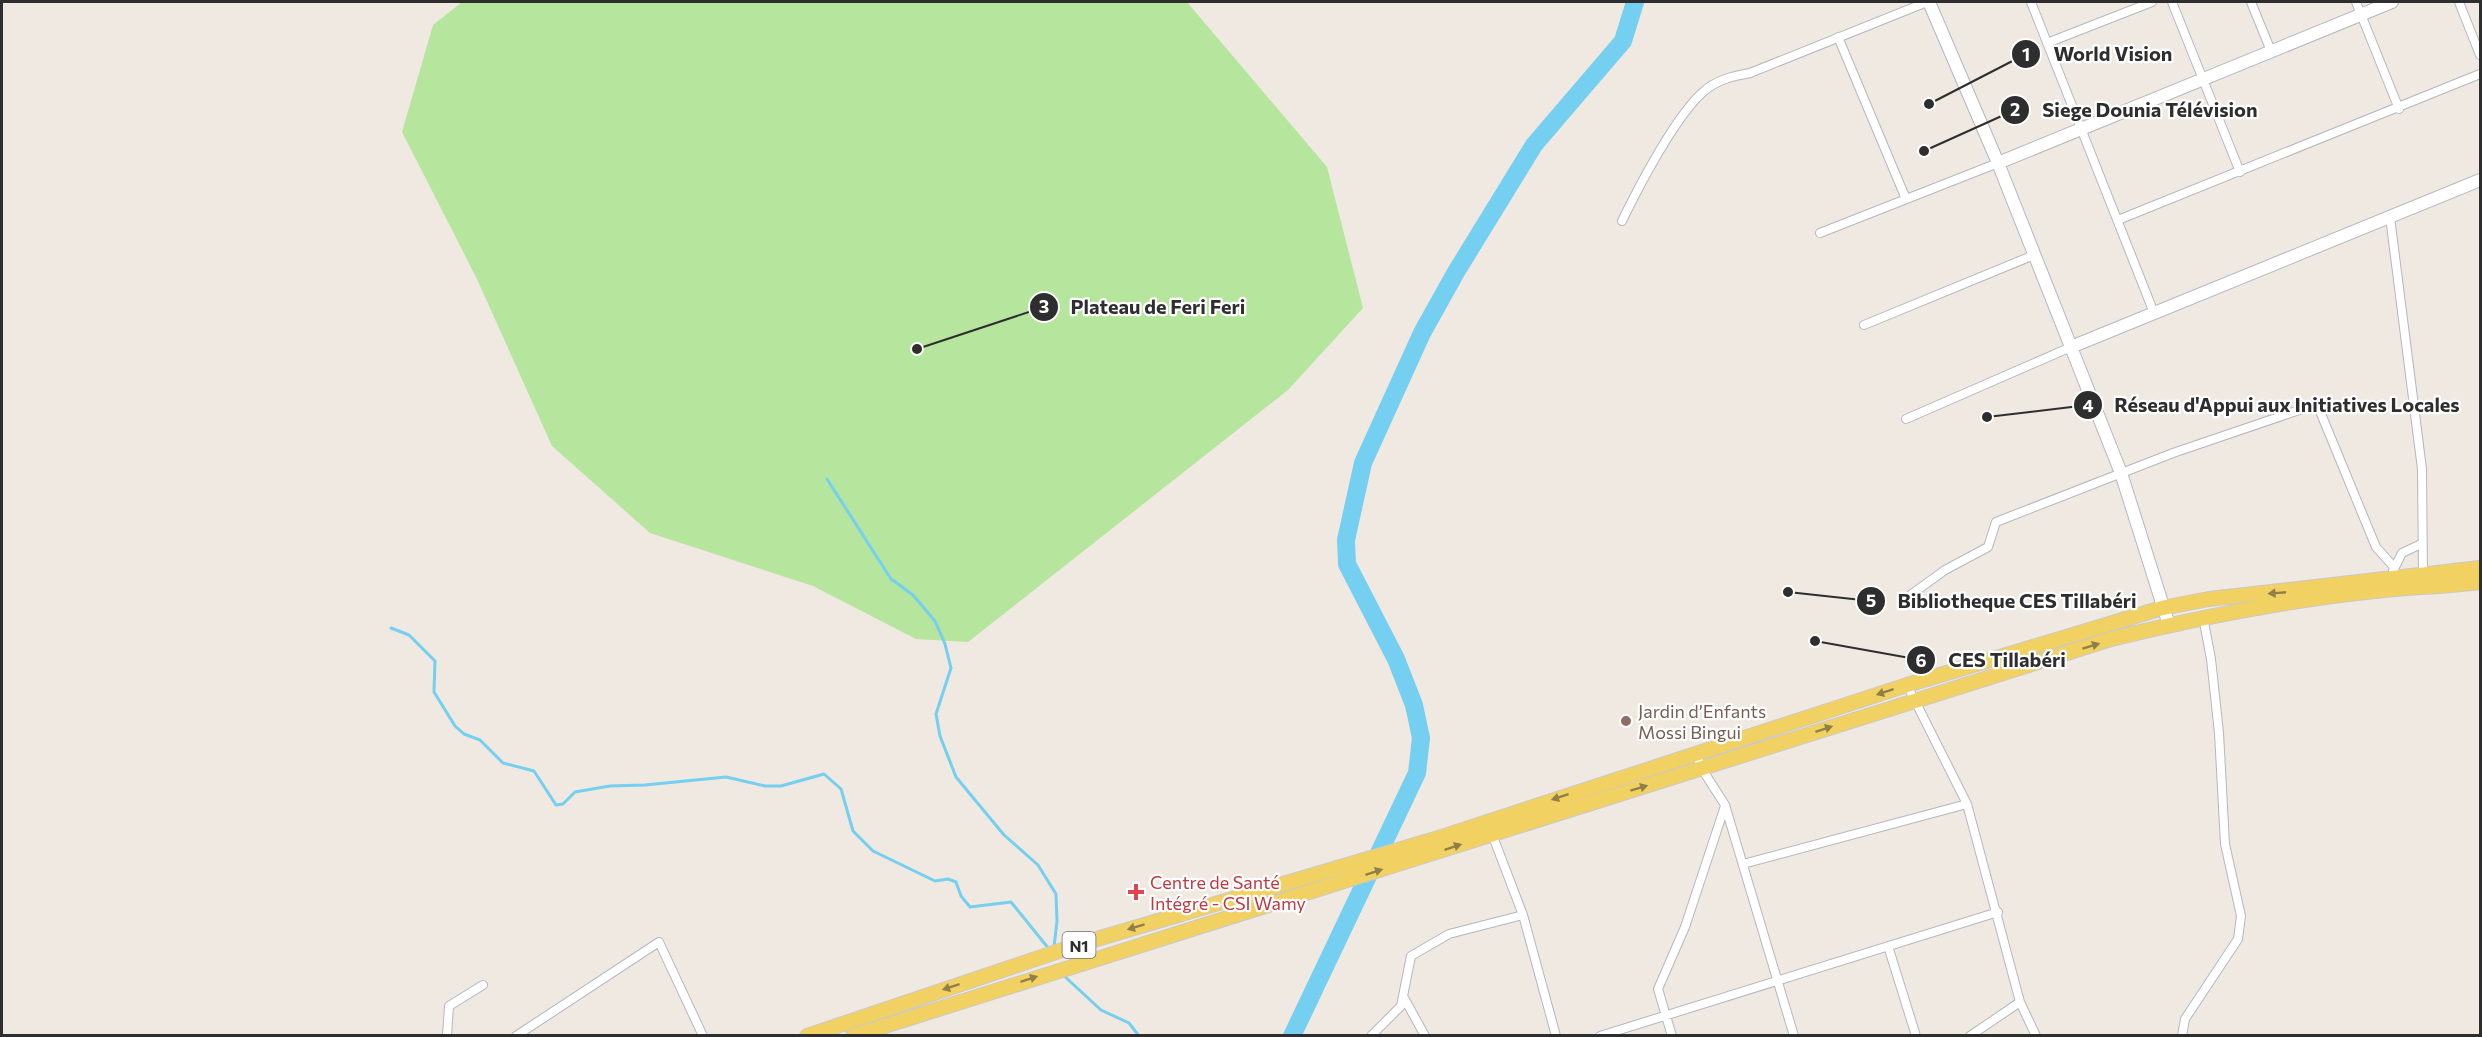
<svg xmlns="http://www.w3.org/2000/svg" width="2482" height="1037" font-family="Commissioner,sans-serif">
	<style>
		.green { fill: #b6e59e }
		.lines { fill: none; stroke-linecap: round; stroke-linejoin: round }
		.stream { stroke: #75cff0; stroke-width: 3 }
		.river { stroke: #75cff0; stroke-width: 18 }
		.street-casing { stroke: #b4b7c1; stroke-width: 10 }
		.secondary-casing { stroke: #b4b7c1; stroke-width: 14 }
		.primary-casing { stroke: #c9c9c9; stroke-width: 16 }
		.street { stroke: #fff; stroke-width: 8 }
		.secondary { stroke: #fff; stroke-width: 12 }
		.primary { stroke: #f2d163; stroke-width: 14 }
		.oneway { fill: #908048 }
		.education-dot { fill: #8d6e63; stroke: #fff; stroke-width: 2 }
		.health-dot { fill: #e0444e; stroke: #fff; stroke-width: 2 }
		.labels { text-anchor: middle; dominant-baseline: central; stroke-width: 4.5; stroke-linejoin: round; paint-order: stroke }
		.shield { fill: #fff; stroke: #6d6d6d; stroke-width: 1.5 }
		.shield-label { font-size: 16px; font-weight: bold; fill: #2e2e2e }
		.education-label { font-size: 18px; fill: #785e54; stroke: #fff; text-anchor: start }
		.health-label { font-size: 18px; fill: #be3a42; stroke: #fff; text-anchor: start }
		.leader { fill: none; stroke: #2e2e2e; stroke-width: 2 }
		.callout-dot { fill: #2e2e2e; stroke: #fff; stroke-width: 2 }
		.mark-label { font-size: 18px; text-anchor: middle; font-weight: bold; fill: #fff }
		.callout-label { font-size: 20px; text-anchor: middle; font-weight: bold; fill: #2e2e2e; stroke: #fff; stroke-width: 4.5; stroke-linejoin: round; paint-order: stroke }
	</style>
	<rect width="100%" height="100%" fill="#efe9e1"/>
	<!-- green -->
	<path class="green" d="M 462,2 L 1187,2 L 1327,167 L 1363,308 L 1288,390 L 968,642 L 916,639 L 813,586 L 650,533 L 552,446 L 476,277 L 402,132 L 433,25 Z"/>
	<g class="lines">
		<!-- stream -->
		<path class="stream" d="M 827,479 L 891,579 L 913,595 L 935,621 L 945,644 L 951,668 L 936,714 L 940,736 L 956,777 L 1004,835 L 1038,865 L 1056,894 L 1057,921 L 1054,947
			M 391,628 L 409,635 L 435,661 L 434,692 L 455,726 L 464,734 L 480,740 L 503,763 L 534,771 L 556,805 L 563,804 L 575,792 L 610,786 L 645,785 L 726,777 L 765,786 L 781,786 L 824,774 L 841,789 L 853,831 L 873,851 L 935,881 L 948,879 L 956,882 L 961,896 L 970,907 L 1011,902 L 1049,949
			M 1062,974 L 1101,1010 L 1129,1023 L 1139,1036"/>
		<!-- river -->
		<path class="river" d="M 1292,1036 L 1417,773 L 1421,738 L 1414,705 L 1396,659 L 1347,564 L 1346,540 L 1363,463 L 1422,333 L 1456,272 L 1534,145 L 1623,41 L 1635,2"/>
		<!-- street casing -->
		<g class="street-casing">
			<path id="street" d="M 2031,2 L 2154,313
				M 2172,2 L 2240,172
				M 2251,2 L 2271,51
				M 2356,2 L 2399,109
				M 2459,2 L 2480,55
				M 1838,37 L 1906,199
				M 2047,43 L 2152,2
				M 2390,217 L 2422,469 L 2423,575
				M 2118,220 L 2480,74
				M 1622,221 C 1639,186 1675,117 1703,92 C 1716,80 1733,76 1750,73 L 1927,2
				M 1820,233 L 1998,163
				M 1864,325 L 2034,255
				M 1906,419 L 2071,347
				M 2393,571 L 2402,553 L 2421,544
				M 1909,596 L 1945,570 L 1988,547 L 1996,522 L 2173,453 L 2317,404 L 2376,547 L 2393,566
				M 1907,685 L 1967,804 L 2020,1002 L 2036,1036
				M 1696,753 L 1702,769 L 1725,805 L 1794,1036
				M 1492,834 L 1523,915 L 1556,1036
				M 1743,864 L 1967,804
				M 1888,946 L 1916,1036
				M 1403,996 L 1425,1036
				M 447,1036 L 449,1006 L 483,985
				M 516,1036 L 659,942 L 703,1036
				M 1371,1036 L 1401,1006 L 1411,956 L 1449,934 L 1523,915
				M 1600,1036 L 1998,912
				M 1672,1036 L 1658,989 L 1685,927 L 1725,806
				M 1970,1036 L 2020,1002
				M 2182,1036 L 2185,1019 L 2238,939 L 2241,916 L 2225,844 L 2219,733 L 2211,659 L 2203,617"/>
		</g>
		<!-- secondary casing -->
		<g class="secondary-casing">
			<path id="secondary" d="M 1929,2 L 1998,163 L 2121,473 L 2169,625
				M 1998,163 L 2392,2
				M 2071,347 L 2480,180"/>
		</g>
		<!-- primary casing -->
		<g class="primary-casing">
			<path id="primary" d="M 807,1036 L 1080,944 L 1432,840 L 1907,685 L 2162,608 L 2209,599 L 2480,568
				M 853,1036 L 2111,639 C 2201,617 2293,599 2385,590 C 2417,587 2449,586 2480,582"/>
		</g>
		<!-- street -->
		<use href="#street" class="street"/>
		<!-- secondary -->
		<use href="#secondary" class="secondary"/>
		<!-- primary -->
		<use href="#primary" class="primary"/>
	</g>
	<!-- one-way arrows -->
	<defs><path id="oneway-solid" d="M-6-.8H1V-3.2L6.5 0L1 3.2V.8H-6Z" transform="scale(1.5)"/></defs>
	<g class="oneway">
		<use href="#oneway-solid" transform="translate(2277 593) rotate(175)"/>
		<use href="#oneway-solid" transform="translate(2091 646) rotate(-17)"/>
		<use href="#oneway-solid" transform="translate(1885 692) rotate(162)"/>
		<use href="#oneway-solid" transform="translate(1824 729) rotate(-18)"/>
		<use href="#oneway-solid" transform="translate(1639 788) rotate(-17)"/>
		<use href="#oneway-solid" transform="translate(1560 797) rotate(162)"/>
		<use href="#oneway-solid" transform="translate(1453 847) rotate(-18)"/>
		<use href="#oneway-solid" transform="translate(1374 872) rotate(-18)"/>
		<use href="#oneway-solid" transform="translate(1136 927) rotate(163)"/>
		<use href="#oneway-solid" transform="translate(1029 979) rotate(-18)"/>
		<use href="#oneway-solid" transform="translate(951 987) rotate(162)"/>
	</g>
	<!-- markers -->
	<circle class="education-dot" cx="1626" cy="721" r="6"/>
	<path class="health-dot" d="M1133 883h6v6h6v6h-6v6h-6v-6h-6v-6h6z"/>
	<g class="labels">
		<!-- shield labels -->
		<rect class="shield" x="1062.5" y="932" width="33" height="26" rx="4.5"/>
		<g class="shield-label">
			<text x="1079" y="945">N1</text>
		</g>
		<!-- education labels -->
		<g class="education-label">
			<text x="1638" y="711">Jardin d’Enfants<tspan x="1638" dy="21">Mossi Bingui</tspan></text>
		</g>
		<!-- health labels -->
		<g class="health-label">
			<text x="1150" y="882">Centre de Santé<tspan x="1150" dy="21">Intégré - CSI Wamy</tspan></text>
		</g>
	</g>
	<!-- callouts -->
	<path class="leader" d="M1929 104L2026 54M1924 151L2015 110M917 349L1044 307M1987 417L2088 405M1788 592L1871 601M1815 641L1921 660"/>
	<g class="callout-dot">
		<circle cx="1929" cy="104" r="6"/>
		<circle cx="1924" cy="151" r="6"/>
		<circle cx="917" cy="349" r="6"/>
		<circle cx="1987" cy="417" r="6"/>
		<circle cx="1788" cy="592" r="6"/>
		<circle cx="1815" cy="641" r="6"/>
		<circle cx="2026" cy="54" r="15"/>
		<circle cx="2015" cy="110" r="15"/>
		<circle cx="1044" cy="307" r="15"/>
		<circle cx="2088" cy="405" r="15"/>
		<circle cx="1871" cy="601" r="15"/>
		<circle cx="1921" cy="660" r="15"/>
	</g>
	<g class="mark-label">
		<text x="2026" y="61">1</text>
		<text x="2015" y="116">2</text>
		<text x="1044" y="313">3</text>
		<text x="2088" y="412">4</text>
		<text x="1871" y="607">5</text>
		<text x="1921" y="667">6</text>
	</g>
	<g class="callout-label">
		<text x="2113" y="61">World Vision</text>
		<text x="2150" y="117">Siege Dounia Télévision</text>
		<text x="1158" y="314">Plateau de Feri Feri</text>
		<text x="2287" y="412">Réseau d'Appui aux Initiatives Locales</text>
		<text x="2017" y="608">Bibliotheque CES Tillabéri</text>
		<text x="2007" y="667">CES Tillabéri</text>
	</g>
	<!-- border -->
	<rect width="2482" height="1037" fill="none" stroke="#2e2e2e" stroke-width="6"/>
</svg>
